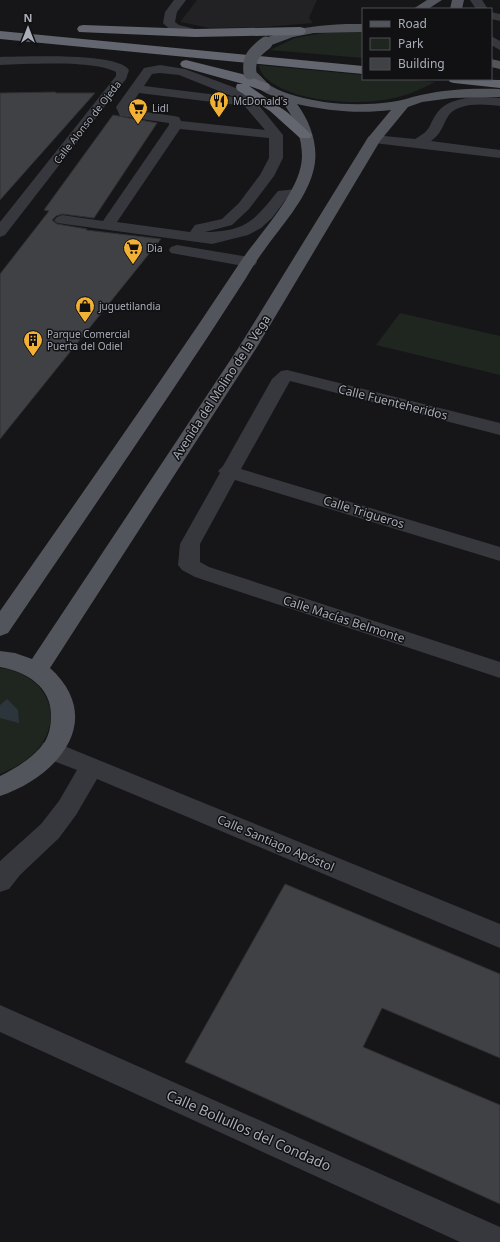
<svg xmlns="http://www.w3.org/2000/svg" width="500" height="1242" font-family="'Noto Sans',sans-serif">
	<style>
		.built { fill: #222225 }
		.green { fill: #1e261f }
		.water { fill: #2c353c }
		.building { fill: #404145; stroke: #303034 }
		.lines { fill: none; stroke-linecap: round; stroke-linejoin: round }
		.minor { fill: #37383d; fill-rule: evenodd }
		.major { fill: #53555c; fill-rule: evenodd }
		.highway { fill: #63666e; fill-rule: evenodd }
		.major-bridge { stroke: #53555c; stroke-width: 13 }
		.labels { text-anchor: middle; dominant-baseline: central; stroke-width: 3; stroke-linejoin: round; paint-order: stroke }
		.far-poi-label { font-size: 10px; fill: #a8adb8; stroke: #111113; text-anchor: start }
		.far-street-label { font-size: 10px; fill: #a8adb8; stroke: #111113 }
		.street-label { font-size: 12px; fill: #a8adb8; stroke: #111113 }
		.near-street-label { font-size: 14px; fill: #a8adb8; stroke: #111113 }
	</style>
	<rect width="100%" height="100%" fill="#161618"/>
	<!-- built -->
	<path class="built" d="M 197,0 L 317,0 L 309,18 L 313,23 L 263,27 L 210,28 L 180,22 Z"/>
	<!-- green -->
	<path class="green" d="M 363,32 L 363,58 L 270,50 L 295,38 L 323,33 Z
		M 258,65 L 363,75 L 363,79 L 406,79 L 435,82 C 420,90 406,96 389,99 C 356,106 288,102 264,76 C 261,73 260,68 258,65 Z
		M 400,313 L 500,336 L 500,375 L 376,345 Z
		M 0,668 C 43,673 67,713 38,749 C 28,761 14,768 0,774 Z"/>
	<!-- water -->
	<path class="water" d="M 7,699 L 18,710 L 19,723 L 0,718 L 0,705 Z"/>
	<!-- building -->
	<path class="building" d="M 55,92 L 56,93 L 95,93 L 0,200 L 0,93 Z
		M 113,115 L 157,123 L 94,218 L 62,214 L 56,216 L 52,220 L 57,224 L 87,229 L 86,230 L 161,239 L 0,439 L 0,274 L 49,211 L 44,210 Z
		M 285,884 L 500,974 L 500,1058 L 382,1008 L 363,1047 L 500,1105 L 500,1204 L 185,1062 Z"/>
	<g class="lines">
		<!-- minor -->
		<path class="minor" d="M 174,0 L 186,0 L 177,12 L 175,22 L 179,25 L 199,30 L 201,33 L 199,36 C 189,38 170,32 163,23 L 165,12 Z
			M 470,0 L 482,0 L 488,9 L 476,9 Z
			M 491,12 L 500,14 L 500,21 L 491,19 Z
			M 491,36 L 500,41 L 500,50 L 491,45 Z
			M 0,57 C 23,57 117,52 129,70 L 126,79 L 5,235 L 0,237 L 0,222 L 116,76 L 116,72 C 94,60 28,64 0,65 Z
			M 160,65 L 185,69 L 249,93 L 283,135 L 283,158 L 274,176 L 249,209 L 232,225 L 205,232 C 246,231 253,222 278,191 L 297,189 L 302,190 L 304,193 L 302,196 L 287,198 L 272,218 L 261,228 L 248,235 L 212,244 L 57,223 L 54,220 L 57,217 L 62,215 L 103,221 L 169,125 L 169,123 L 120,116 L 116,107 L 144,68 ZM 160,73 L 179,75 L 234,97 L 144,86 L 152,74 ZM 139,93 L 237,105 L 242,103 L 265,130 L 181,121 L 179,117 L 174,116 L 131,110 L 130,107 ZM 180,129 L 269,138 L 269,158 L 260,175 L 239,203 L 222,219 L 195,225 L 190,232 L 117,222 Z
			M 485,97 L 500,98 L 500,106 C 485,104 456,101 447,118 C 442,127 441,134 431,141 L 500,150 L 500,158 L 374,143 L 369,142 L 367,139 L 369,136 L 374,135 L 415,139 C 433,129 427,127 437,113 C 447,99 469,97 485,97 Z
			M 177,245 L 249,257 L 255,259 L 257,262 L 255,265 L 249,267 L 171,253 L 169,250 L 171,247 Z
			M 287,370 L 500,423 L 500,435 L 290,381 L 241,469 L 500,547 L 500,561 L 235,480 L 200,544 L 200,562 L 209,567 L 500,662 L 500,678 L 195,577 L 182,570 L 178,565 L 180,544 L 220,473 L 218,471 L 223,466 L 272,379 L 281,371 Z
			M 52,741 L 500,924 L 500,948 L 97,779 L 76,815 L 59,838 L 20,875 L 9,889 L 0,892 L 0,861 L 41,824 L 59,801 L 77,770 L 43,757 L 40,750 L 43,743 Z
			M 0,1005 L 500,1227 L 500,1242 L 460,1242 L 0,1032 Z"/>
		<!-- major -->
		<path class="major" d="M 427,0 L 442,0 L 428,9 L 413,9 Z
			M 452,0 L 464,0 L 462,9 L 450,9 Z
			M 350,24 L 363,24 L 363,32 L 314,33 L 293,37 L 266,47 L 262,46 L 260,43 C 270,29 333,24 350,24 Z
			M 491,59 L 500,61 L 500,69 L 491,67 Z
			M 250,69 C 258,71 264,81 271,86 C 287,95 306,99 324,102 C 346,105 369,105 391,102 C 401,101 411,97 421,95 C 447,89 473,88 500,89 L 500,97 L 452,98 L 422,102 L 408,107 L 380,141 L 257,347 L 50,668 C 107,720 57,777 0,796 L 0,776 C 16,768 33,758 44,743 C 49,736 51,725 51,717 C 52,687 27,672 0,667 L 0,651 L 15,653 L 32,659 L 239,347 L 367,139 L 391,110 C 359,114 328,111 297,104 C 311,123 320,148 313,172 C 305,201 282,225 265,249 C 258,258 252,268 246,278 C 169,398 88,515 8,633 L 0,636 L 0,611 C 81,495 163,379 241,261 C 260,233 301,191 302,157 C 302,139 296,122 286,107 C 285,105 283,101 281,99 C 277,97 272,96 268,94 C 258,89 250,82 244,73 L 246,70 Z"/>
		<!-- highway -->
		<path class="highway" d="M 83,25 L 195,29 L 300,27 L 304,28 L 306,31 L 304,34 L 300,35 L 195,37 L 79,32 L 77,29 L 79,26 Z
			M 0,31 L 363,66 L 363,74 L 0,39 Z
			M 186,60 L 242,74 L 269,84 L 270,87 L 269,90 L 264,91 L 249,86 L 287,112 L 312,135 L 310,138 L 300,138 L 270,111 L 237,90 L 236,87 L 237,84 L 243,84 L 182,67 L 180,64 L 182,61 Z
			M 448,79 L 500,80 L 500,88 L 454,83 L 450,82 Z"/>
		<!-- major-bridge -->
		<path class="major-bridge" d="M 250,73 C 248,58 254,52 266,43"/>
	</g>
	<!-- icons -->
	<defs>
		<g id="restaurant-pin" transform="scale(1)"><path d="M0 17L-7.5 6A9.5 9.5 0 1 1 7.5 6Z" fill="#f2b134" stroke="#111113"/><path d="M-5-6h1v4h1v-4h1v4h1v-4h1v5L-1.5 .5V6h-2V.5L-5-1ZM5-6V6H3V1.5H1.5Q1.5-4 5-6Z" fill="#111"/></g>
		<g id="supermarket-pin" transform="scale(1)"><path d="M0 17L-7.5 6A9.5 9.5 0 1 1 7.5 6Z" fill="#f2b134" stroke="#111113"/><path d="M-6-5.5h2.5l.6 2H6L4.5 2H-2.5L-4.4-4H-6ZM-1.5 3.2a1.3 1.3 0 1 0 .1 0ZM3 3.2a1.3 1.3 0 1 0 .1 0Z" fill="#111"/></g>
		<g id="shop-pin" transform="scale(1)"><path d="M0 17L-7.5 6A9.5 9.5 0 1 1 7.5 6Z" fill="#f2b134" stroke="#111113"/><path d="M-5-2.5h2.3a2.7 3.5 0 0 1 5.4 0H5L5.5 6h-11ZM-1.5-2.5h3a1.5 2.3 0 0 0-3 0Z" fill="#111"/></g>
		<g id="building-pin" transform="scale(1)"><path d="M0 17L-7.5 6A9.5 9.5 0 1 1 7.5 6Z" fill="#f2b134" stroke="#111113"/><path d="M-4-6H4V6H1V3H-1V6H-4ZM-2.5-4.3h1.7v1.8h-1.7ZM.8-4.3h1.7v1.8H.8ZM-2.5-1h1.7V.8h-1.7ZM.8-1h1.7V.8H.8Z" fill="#111"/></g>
	</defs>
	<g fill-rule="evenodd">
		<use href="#restaurant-pin" x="219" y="101"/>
		<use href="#supermarket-pin" x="138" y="108"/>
		<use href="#supermarket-pin" x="133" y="248"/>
		<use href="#shop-pin" x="85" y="306"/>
		<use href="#building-pin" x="33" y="340"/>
	</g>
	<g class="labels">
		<!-- far-poi labels -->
		<g class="far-poi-label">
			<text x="233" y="101">McDonald's</text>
			<text x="152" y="108">Lidl</text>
			<text x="147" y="248">Dia</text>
			<text x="99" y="306">juguetilandia</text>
			<text x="47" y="334">Parque Comercial<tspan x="47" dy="12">Puerta del Odiel</tspan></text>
		</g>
		<!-- far-street labels -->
		<g class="far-street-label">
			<text transform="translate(87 122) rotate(-52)">Calle Alonso de Ojeda</text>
		</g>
		<!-- street labels -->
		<g class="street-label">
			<text transform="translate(221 387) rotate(-57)">Avenida del Molino de la Vega</text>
			<text transform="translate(393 402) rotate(14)">Calle Fuenteheridos</text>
			<text transform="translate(364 512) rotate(17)">Calle Trigueros</text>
			<text transform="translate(344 619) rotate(18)">Calle Macías Belmonte</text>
			<text transform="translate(276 843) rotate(23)">Calle Santiago Apóstol</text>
		</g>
		<!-- near-street labels -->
		<g class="near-street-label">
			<text transform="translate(249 1130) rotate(24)">Calle Bollullos del Condado</text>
		</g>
	</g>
	<!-- legend -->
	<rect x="362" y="8" width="130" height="72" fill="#111113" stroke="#4d4f55"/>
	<rect x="370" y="21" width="20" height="6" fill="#53555c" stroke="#4d4f55"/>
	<text x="398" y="28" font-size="12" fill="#a8adb8">Road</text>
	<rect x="370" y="38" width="20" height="12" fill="#1e261f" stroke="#4d4f55"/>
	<text x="398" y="48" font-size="12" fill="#a8adb8">Park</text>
	<rect x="370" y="58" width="20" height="12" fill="#404145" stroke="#4d4f55"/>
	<text x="398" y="68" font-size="12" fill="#a8adb8">Building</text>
	<!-- north arrow -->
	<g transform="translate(28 28)" stroke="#111113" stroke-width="3" paint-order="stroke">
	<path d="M0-3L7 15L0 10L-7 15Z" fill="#a8adb8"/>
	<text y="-6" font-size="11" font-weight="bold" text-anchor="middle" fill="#a8adb8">N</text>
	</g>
</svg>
